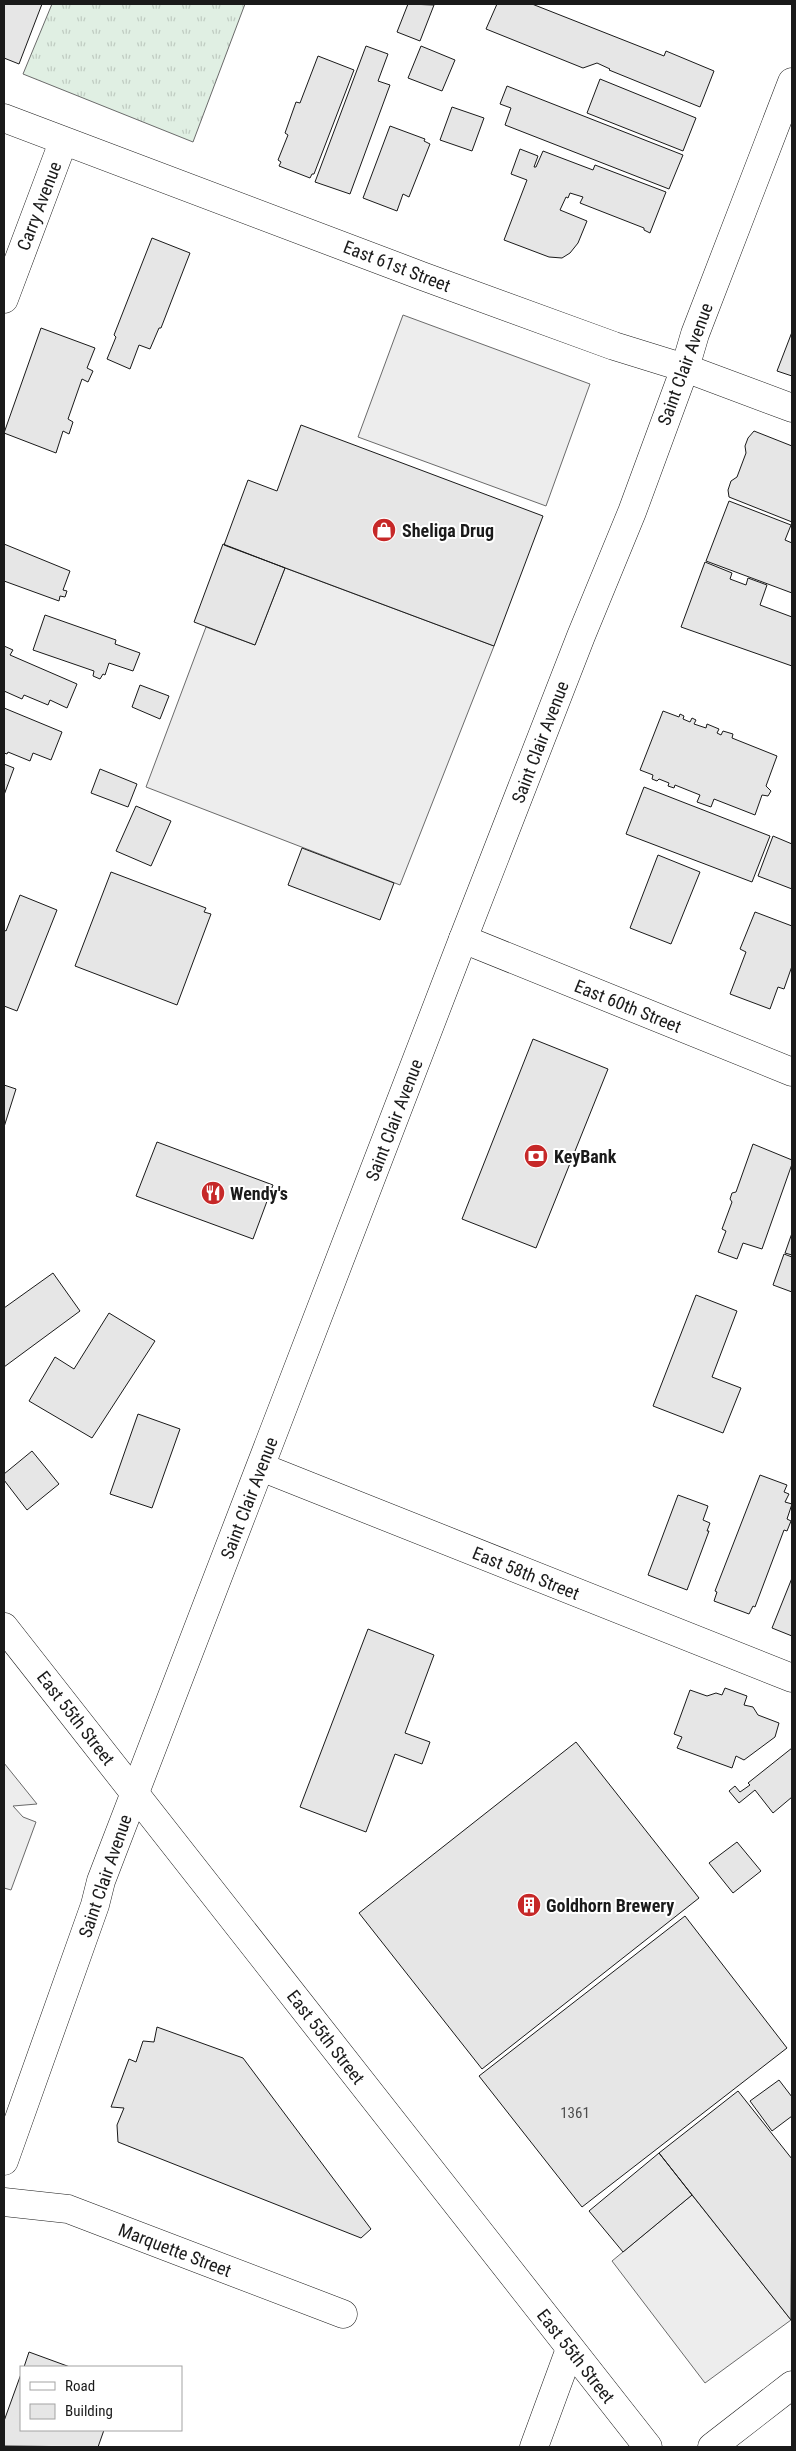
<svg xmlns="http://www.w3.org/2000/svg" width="796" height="2451" font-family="'Roboto Condensed',sans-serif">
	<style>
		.grass { fill: url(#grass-tufts); stroke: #6a6a6a }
		.parking { fill: #ededed; stroke: #6a6a6a }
		.building { fill: #e6e6e6; stroke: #1a1a1a }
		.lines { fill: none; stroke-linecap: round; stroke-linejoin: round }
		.street-casing { stroke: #1a1a1a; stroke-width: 29 }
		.secondary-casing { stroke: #1a1a1a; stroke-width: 29 }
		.primary-casing { stroke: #1a1a1a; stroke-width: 29 }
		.street { stroke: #fff; stroke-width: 28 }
		.secondary { stroke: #fff; stroke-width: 28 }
		.primary { stroke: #fff; stroke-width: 28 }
		.labels { text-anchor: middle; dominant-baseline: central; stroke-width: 4; stroke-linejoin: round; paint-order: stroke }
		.number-label { font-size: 15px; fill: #4d4d4d }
		.street-label { font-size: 18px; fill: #1a1a1a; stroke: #fff }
		.poi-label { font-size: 18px; font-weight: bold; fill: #1a1a1a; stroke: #fff; text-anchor: start }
	</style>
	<defs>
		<pattern id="grass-tufts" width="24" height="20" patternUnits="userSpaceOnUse" patternTransform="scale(1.25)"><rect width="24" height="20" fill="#e0efe3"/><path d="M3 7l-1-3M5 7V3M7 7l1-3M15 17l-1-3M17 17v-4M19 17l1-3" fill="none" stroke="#c0ccc2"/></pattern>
	</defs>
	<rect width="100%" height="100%" fill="#fff"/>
	<!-- grass -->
	<path class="grass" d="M 52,4 L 245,4 L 193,142 L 23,74 Z"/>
	<!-- parking -->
	<path class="parking" d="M 403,315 L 590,384 L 546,506 L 358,437 Z
		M 285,568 L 494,646 L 400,885 L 146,787 L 206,627 L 255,645 Z
		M 4,1763 L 37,1804 L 13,1806 L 23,1817 L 36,1822 L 11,1890 L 4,1888 Z
		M 692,2195 L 791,2320 L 705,2383 L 612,2261 Z"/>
	<!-- building -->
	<path class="building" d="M 4,4 L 42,4 L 19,64 L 4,58 Z
		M 408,4 L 434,5 L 420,41 L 397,32 Z
		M 497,4 L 532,4 L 664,56 L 666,51 L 714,71 L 700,107 L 609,70 L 610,69 L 597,63 L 583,68 L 486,29 Z
		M 366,46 L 388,54 L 378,81 L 390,85 L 350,194 L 315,182 Z
		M 421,46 L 455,60 L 442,91 L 408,78 Z
		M 318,56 L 354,70 L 314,174 L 312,174 L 310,178 L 279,166 L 281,162 L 278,160 L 288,135 L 285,133 L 296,102 L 300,103 Z
		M 600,79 L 696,118 L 683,151 L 587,113 Z
		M 507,86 L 683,155 L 669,189 L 505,125 L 511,108 L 500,104 Z
		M 452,107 L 484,118 L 472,151 L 440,140 Z
		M 390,126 L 425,139 L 424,141 L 430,144 L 409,197 L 403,194 L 397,211 L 363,198 Z
		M 520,149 L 538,156 L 534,167 L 536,167 L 543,151 L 593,170 L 595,165 L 666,192 L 650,233 L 644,230 L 644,228 L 580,203 L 583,197 L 570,193 L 568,198 L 566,197 L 560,210 L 587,221 L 578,243 L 570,253 L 562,258 L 549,257 L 504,240 L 527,180 L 511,174 Z
		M 152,238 L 190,253 L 161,328 L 159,328 L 150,349 L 139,345 L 130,369 L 107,359 L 116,337 L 114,335 Z
		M 41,328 L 95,348 L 87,368 L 93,371 L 88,382 L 82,379 L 68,419 L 73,422 L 69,434 L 63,431 L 56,453 L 4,433 Z
		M 792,332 L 792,376 L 777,371 Z
		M 301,425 L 543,516 L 494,646 L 224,545 L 248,480 L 277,491 Z
		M 754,431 L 792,446 L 792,522 L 729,497 L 728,490 L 731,481 L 737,477 L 746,453 L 745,446 L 748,438 Z
		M 729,501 L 791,525 L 785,540 L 792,543 L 792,593 L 706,561 Z
		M 4,544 L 70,571 L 63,590 L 67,591 L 65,597 L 60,596 L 59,601 L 4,581 Z
		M 223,544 L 285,568 L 255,645 L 194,622 Z
		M 705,562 L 732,573 L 730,579 L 746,585 L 748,578 L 767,585 L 760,605 L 792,617 L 792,666 L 681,627 Z
		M 45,615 L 116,640 L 115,644 L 140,653 L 133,671 L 109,663 L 105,675 L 103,674 L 100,679 L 93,676 L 94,671 L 33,650 Z
		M 4,646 L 13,650 L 10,655 L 77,684 L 67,708 L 50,700 L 48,705 L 24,695 L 22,699 L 4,691 Z
		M 140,685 L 169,696 L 160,719 L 132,707 Z
		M 4,708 L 62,732 L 51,760 L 33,753 L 30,761 L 8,752 L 7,754 L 4,753 Z
		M 663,711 L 679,717 L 680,714 L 684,716 L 683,719 L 690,722 L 692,718 L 696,720 L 694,724 L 706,728 L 707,724 L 719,729 L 717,733 L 721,735 L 723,731 L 733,734 L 732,738 L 777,756 L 766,786 L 771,791 L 768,796 L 762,795 L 755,815 L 714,799 L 711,807 L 697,802 L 700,795 L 675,785 L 674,788 L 668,786 L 669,783 L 659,779 L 657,781 L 652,779 L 653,775 L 640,770 Z
		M 4,764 L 14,768 L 4,795 Z
		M 100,769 L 137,784 L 128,807 L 91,793 Z
		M 644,787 L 770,836 L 752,882 L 626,834 Z
		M 136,806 L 171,821 L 151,866 L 116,851 Z
		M 773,836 L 792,844 L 792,889 L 758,876 Z
		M 302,848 L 394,883 L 380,920 L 288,885 Z
		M 658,855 L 700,872 L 671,944 L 630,928 Z
		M 111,872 L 206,908 L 204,912 L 211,914 L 177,1005 L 75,966 Z
		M 20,895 L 57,910 L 17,1011 L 4,1006 L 4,930 L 6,931 Z
		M 755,912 L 792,926 L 792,966 L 784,989 L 778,987 L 770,1009 L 730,994 L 746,952 L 740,949 Z
		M 533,1039 L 608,1069 L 536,1248 L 462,1219 Z
		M 4,1085 L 16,1089 L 4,1127 Z
		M 157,1142 L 273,1185 L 253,1239 L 136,1196 Z
		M 753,1144 L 792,1160 L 792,1164 L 762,1249 L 743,1243 L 737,1259 L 718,1252 L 726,1231 L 722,1229 L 732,1202 L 730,1199 L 732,1193 L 736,1192 Z
		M 792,1233 L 792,1255 L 785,1253 Z
		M 784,1254 L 792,1257 L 792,1292 L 773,1285 Z
		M 53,1273 L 80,1311 L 4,1367 L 4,1308 Z
		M 696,1295 L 737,1311 L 712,1377 L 741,1388 L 723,1433 L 653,1406 Z
		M 109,1313 L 155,1341 L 92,1438 L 29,1401 L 55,1357 L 74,1369 Z
		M 138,1414 L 180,1429 L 152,1508 L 110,1494 Z
		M 32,1451 L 59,1484 L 27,1510 L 4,1480 L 4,1474 Z
		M 760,1475 L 787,1485 L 784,1492 L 789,1494 L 785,1502 L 792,1504 L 787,1519 L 791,1521 L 787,1531 L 784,1530 L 755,1607 L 753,1606 L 749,1614 L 714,1601 L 717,1592 L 715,1591 Z
		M 678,1495 L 708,1506 L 703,1520 L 710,1523 L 707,1531 L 709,1531 L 687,1590 L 648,1575 Z
		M 792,1578 L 792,1636 L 772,1628 Z
		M 368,1629 L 434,1655 L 405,1733 L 430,1742 L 422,1764 L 395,1754 L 366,1832 L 300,1807 Z
		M 725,1688 L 747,1696 L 744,1705 L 753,1707 L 758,1715 L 779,1723 L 775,1737 L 744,1760 L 736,1756 L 732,1768 L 677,1748 L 682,1737 L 674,1734 L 690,1690 L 707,1696 L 716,1693 L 722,1695 Z
		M 576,1742 L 699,1898 L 482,2069 L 359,1913 Z
		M 792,1748 L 792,1797 L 773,1813 L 755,1790 L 739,1803 L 729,1791 L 735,1786 L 740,1792 L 750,1785 L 748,1783 Z
		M 737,1842 L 761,1871 L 733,1893 L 709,1863 Z
		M 685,1916 L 787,2048 L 582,2207 L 479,2076 Z
		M 157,2027 L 243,2058 L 371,2229 L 361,2238 L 118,2142 L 117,2125 L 124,2108 L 111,2107 L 129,2059 L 136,2062 L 143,2041 L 154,2042 Z
		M 779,2080 L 792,2097 L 792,2116 L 772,2131 L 750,2101 Z
		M 738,2091 L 792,2159 L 791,2320 L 659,2153 Z
		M 659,2153 L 692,2195 L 623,2252 L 589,2211 Z
		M 29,2352 L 70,2367 L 24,2367 Z
		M 21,2374 L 21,2430 L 104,2430 L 98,2447 L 4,2446 L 4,2421 Z"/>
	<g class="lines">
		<!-- street casing -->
		<g class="street-casing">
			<path id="street" d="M 4,118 L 422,276 L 614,346 L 685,368 L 792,408
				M 4,299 L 63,142
				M 463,939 L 792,1072
				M 261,1467 L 792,1678
				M 4,2202 L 68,2209 L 343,2314
				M 534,2447 L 570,2349
				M 712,2447 L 792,2385"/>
		</g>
		<!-- secondary casing -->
		<g class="secondary-casing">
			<path id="secondary" d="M 4,2161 L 95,1905 L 101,1881 L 463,939 L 581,636 L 632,512 L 685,368 L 695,334 L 792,82"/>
		</g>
		<!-- primary casing -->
		<g class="primary-casing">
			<path id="primary" d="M 4,1627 L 648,2447"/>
		</g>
		<!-- street -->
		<use href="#street" class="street"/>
		<!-- secondary -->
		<use href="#secondary" class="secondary"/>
		<!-- primary -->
		<use href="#primary" class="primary"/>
	</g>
	<!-- icons -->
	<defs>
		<g id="shop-disc" transform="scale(1.25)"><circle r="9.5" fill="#c62828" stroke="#fff"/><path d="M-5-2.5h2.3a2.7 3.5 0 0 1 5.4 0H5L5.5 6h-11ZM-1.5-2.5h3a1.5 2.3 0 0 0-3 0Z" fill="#fff"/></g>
		<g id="bank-disc" transform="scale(1.25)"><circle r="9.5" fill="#c62828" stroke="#fff"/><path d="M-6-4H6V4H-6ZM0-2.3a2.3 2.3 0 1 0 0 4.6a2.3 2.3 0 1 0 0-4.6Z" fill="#fff"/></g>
		<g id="restaurant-disc" transform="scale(1.25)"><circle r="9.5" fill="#c62828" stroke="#fff"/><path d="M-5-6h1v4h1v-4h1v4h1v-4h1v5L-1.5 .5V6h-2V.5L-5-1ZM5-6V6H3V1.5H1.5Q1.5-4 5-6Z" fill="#fff"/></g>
		<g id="building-disc" transform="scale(1.25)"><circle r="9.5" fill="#c62828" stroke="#fff"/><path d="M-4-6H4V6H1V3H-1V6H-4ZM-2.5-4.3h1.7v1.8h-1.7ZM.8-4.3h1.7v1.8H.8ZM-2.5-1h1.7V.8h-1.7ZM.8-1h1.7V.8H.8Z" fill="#fff"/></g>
	</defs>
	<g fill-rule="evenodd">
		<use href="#shop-disc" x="384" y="530"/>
		<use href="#bank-disc" x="536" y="1156"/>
		<use href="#restaurant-disc" x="213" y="1193"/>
		<use href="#building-disc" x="529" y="1905"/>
	</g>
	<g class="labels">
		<!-- number labels -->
		<g class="number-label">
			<text x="575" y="2113">1361</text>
		</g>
		<!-- street labels -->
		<g class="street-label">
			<text transform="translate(39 206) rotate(-69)">Carry Avenue</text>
			<text transform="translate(397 266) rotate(21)">East 61st Street</text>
			<text transform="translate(685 364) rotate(-70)">Saint Clair Avenue</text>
			<text transform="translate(540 742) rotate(-69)">Saint Clair Avenue</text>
			<text transform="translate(628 1006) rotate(22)">East 60th Street</text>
			<text transform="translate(394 1120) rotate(-69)">Saint Clair Avenue</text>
			<text transform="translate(249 1498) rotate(-69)">Saint Clair Avenue</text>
			<text transform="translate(526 1573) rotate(22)">East 58th Street</text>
			<text transform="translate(76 1718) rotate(52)">East 55th Street</text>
			<text transform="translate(105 1876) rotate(-71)">Saint Clair Avenue</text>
			<text transform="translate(326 2037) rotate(52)">East 55th Street</text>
			<text transform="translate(175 2250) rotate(21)">Marquette Street</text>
			<text transform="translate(576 2356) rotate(52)">East 55th Street</text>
		</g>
		<!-- poi labels -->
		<g class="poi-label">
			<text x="402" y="530">Sheliga Drug</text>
			<text x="554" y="1156">KeyBank</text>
			<text x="230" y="1193">Wendy's</text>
			<text x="546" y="1905">Goldhorn Brewery</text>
		</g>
	</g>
	<!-- border -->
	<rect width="796" height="2451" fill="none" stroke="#1a1a1a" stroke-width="10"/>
	<!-- legend -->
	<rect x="20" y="2366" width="162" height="65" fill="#ffffff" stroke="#a3a3a3"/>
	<rect x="30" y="2382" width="25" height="8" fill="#ffffff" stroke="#a3a3a3"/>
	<text x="65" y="2391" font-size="15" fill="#1a1a1a">Road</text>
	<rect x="30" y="2404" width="25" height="15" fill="#e6e6e6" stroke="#a3a3a3"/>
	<text x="65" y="2416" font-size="15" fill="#1a1a1a">Building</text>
</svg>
